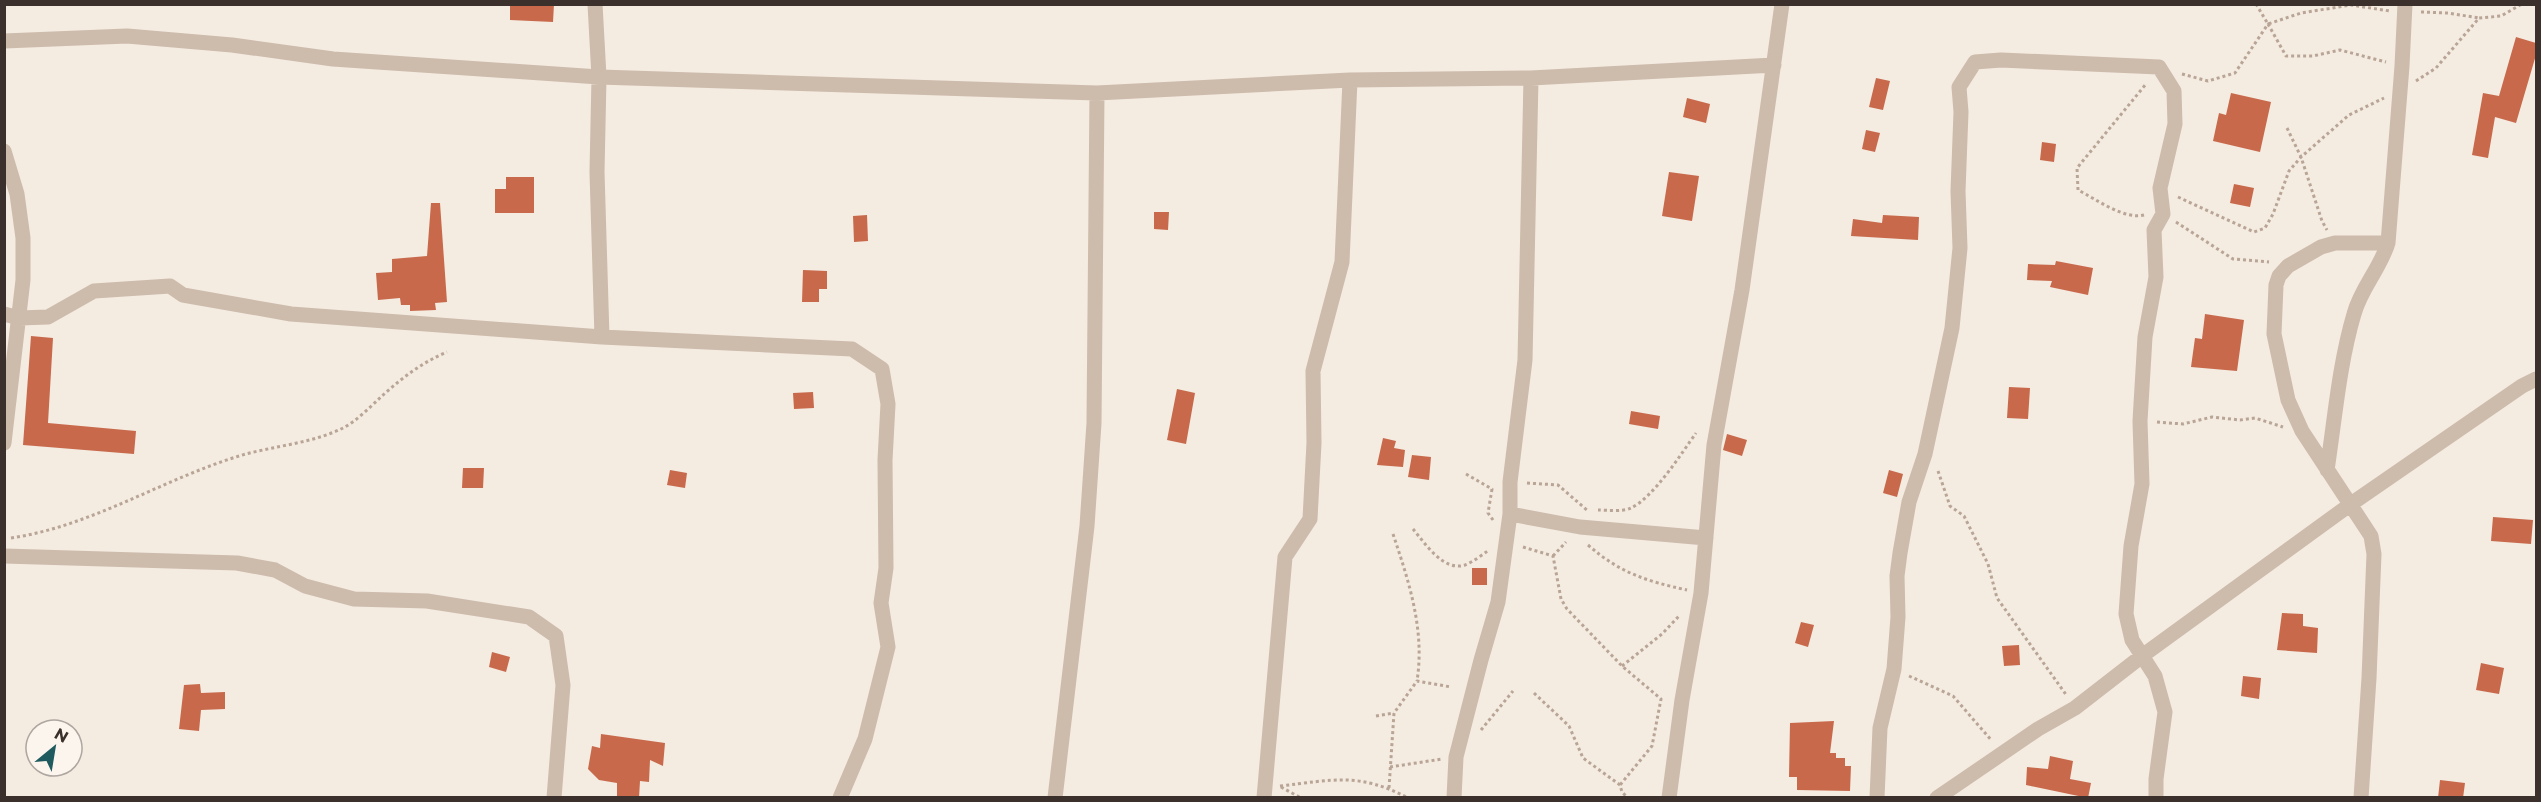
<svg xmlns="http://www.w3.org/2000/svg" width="2541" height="802" font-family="Montserrat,sans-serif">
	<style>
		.building { fill: #c8694b }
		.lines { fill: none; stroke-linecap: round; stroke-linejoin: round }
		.path { stroke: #b9a596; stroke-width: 3; stroke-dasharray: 3 3; stroke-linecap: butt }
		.minor { stroke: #cdbbac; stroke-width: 15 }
	</style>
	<rect width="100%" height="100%" fill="#f4ebe1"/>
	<!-- building -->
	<path class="building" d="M 510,4 L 554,4 L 553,22 L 510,20 Z
		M 2516,37 L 2536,43 L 2536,55 L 2516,123 L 2495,117 L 2488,158 L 2472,155 L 2483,93 L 2499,96 Z
		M 1876,78 L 1890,81 L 1883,110 L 1869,107 Z
		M 2231,93 L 2271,102 L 2260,152 L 2213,141 L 2219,113 L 2226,115 Z
		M 1687,98 L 1710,104 L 1706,123 L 1683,117 Z
		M 1866,130 L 1880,133 L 1875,152 L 1862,149 Z
		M 2042,142 L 2056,144 L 2054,162 L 2040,160 Z
		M 1669,172 L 1699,176 L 1692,221 L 1662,216 Z
		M 506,177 L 534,177 L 534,213 L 495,213 L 495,189 L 506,189 Z
		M 2234,184 L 2254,188 L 2250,207 L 2230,203 Z
		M 431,203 L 440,203 L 447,302 L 435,303 L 436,310 L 410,311 L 410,305 L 401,305 L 400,298 L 378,300 L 376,273 L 392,272 L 392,259 L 427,256 Z
		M 1154,212 L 1169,212 L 1168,230 L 1154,229 Z
		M 867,215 L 868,241 L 854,242 L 853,216 Z
		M 1883,215 L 1919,217 L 1918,240 L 1851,236 L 1853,219 L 1882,223 Z
		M 2056,261 L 2093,268 L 2088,295 L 2050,287 L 2052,281 L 2027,280 L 2028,264 L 2055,265 Z
		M 803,270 L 827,271 L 827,289 L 819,289 L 819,302 L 802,302 Z
		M 2205,314 L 2244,320 L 2237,371 L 2191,367 L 2195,338 L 2202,339 Z
		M 31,336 L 53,338 L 48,423 L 136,431 L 134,454 L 23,445 Z
		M 2009,387 L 2030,388 L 2028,419 L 2007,418 Z
		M 1177,389 L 1195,393 L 1186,444 L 1167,440 Z
		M 813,392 L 814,408 L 794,409 L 793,393 Z
		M 1631,411 L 1660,416 L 1658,429 L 1629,424 Z
		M 1727,434 L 1747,440 L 1742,456 L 1723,450 Z
		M 1383,438 L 1396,441 L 1394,448 L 1405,450 L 1403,467 L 1377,465 Z
		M 1412,455 L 1431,457 L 1429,480 L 1408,477 Z
		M 463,468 L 484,468 L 483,488 L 462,488 Z
		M 670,470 L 687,473 L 685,488 L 667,485 Z
		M 1889,470 L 1903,474 L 1897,497 L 1883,493 Z
		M 2493,517 L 2533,520 L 2531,544 L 2491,541 Z
		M 1472,568 L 1487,568 L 1487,585 L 1472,585 Z
		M 2282,613 L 2303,614 L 2303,626 L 2318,628 L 2317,653 L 2277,650 Z
		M 1801,622 L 1814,625 L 1808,647 L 1795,643 Z
		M 2019,645 L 2020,665 L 2004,666 L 2002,646 Z
		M 492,652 L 510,657 L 506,672 L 489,667 Z
		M 2481,663 L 2504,668 L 2499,694 L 2476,690 Z
		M 2243,676 L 2261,678 L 2259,699 L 2241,696 Z
		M 200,684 L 201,693 L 225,692 L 225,709 L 201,710 L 199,731 L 179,729 L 184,685 Z
		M 1834,721 L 1830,753 L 1836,753 L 1836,758 L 1845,758 L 1845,766 L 1851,766 L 1850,791 L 1797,790 L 1797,777 L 1789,777 L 1790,723 Z
		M 601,734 L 665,743 L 663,766 L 650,760 L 649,782 L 640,781 L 639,798 L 617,796 L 617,783 L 599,780 L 588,769 L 592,746 L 600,748 Z
		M 2050,756 L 2073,761 L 2070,779 L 2091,783 L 2088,798 L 2026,785 L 2027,767 L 2048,769 Z
		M 2440,780 L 2465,783 L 2463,798 L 2438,798 Z"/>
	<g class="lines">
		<!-- path -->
		<path class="path" d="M 2256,4 L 2268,24 L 2301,13 L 2351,5 L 2390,11
			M 2421,12 L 2448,13 L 2479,18
			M 2182,74 L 2208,81 L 2235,73 L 2268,24 L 2286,56 L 2313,56 L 2340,50 L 2386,62
			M 2416,81 L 2436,68 L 2479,18 L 2501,16 L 2522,4
			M 2287,128 L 2301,157 L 2322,221 L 2327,230
			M 2178,197 L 2254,232 L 2265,228 L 2273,214 L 2289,171 L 2301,157 L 2349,115 L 2384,98
			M 2144,215 C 2124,220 2096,199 2078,190 L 2077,168 L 2146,84
			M 2176,222 L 2233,259 L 2269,262
			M 2157,422 L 2183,424 L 2212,417 L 2240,420 L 2255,418 L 2283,427
			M 1938,471 L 1950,506 L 1964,516 L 1988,564 L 1997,598 L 2067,696
			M 1466,474 L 1492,489 L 1488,513 L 1493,520
			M 1527,483 L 1558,485 L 1588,511
			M 1598,510 C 1607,510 1623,512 1631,508 C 1654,497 1681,454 1696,433
			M 1413,529 C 1425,543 1443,572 1465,565 C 1473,562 1482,555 1489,550
			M 1393,534 C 1409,582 1425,630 1417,681
			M 11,538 C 92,526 161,480 239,456 C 272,446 309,444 341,429 C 356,422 370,407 383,395 C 403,377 423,362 447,352
			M 1588,545 C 1620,573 1646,581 1687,590
			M 1523,547 L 1553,556 L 1561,599 L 1567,609 L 1622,666 L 1661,699 L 1652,746 L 1620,785
			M 1553,556 L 1566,542
			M 1622,666 L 1662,634 L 1679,616
			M 1909,676 L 1953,696 L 1992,741
			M 1534,693 L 1569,726 L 1583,758 L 1620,785 L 1622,792 L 1628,798
			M 1376,716 L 1394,713
			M 1481,730 L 1513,691
			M 1390,767 L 1442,759
			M 1280,786 C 1333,780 1359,772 1408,798
			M 1281,787 L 1301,798
			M 1389,788 L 1394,713 L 1417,681 L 1451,687"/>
		<!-- minor -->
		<path class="minor" d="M 595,4 L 599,77 L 597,172 L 602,337
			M 4,41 L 127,36 L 232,45 L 333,59 L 599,77 L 1097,93 L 1350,80 L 1531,78 L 1774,65
			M 4,151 L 17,194 L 23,238 L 23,280 L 4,443
			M 4,314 L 19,318 L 48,317 L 94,291 L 170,286 L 183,295 L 291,314 L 602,337 L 852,349 L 882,369 L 888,404 L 885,460 L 886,568 L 881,603 L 888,647 L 865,739 L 840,798
			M 2327,470 C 2335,418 2339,365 2354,314 C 2361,288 2380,269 2388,243 L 2402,66 L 2405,4
			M 1510,514 L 1580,527 L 1706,538
			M 4,556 L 237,563 L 275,570 L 305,586 L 354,599 L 427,601 L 529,617 L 556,636 L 563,685 L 554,798
			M 1055,798 L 1087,526 L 1094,423 L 1097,93
			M 1264,798 L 1285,557 L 1310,519 L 1314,443 L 1313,371 L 1342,262 L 1350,80
			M 1454,798 L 1456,757 L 1481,660 L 1498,602 L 1510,514 L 1510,482 L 1525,360 L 1531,78
			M 1669,798 L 1682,700 L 1701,593 L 1714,445 L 1742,290 L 1782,4
			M 1877,798 L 1880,728 L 1894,669 L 1898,617 L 1897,576 L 1900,553 L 1909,502 L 1925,454 L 1952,328 L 1960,248 L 1958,191 L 1961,112 L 1959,87 L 1975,62 L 2001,60 L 2159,67 L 2174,91 L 2175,124 L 2160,188 L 2163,214 L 2154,230 L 2156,277 L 2145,337 L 2140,421 L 2142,484 L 2131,546 L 2126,614 L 2132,640 L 2155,676 L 2165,712 L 2156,779 L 2156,798
			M 1937,798 L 2038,729 L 2075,708 L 2142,656 L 2351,504 L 2522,386 L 2536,379
			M 2361,798 L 2369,678 L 2374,554 L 2371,536 L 2302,431 L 2288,400 L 2274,334 L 2276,285 L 2279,276 L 2288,266 L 2321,247 L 2335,243 L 2388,243"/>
	</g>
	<!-- border -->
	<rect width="2541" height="802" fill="none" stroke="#3b302b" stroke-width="12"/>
	<!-- north arrow -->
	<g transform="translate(54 748) rotate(30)"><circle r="28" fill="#fbf5ee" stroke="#aea6a0" stroke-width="1.5"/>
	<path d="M0-4.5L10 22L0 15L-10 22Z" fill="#1f5a5e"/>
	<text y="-9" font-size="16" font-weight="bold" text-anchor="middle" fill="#3b302b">N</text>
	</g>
</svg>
